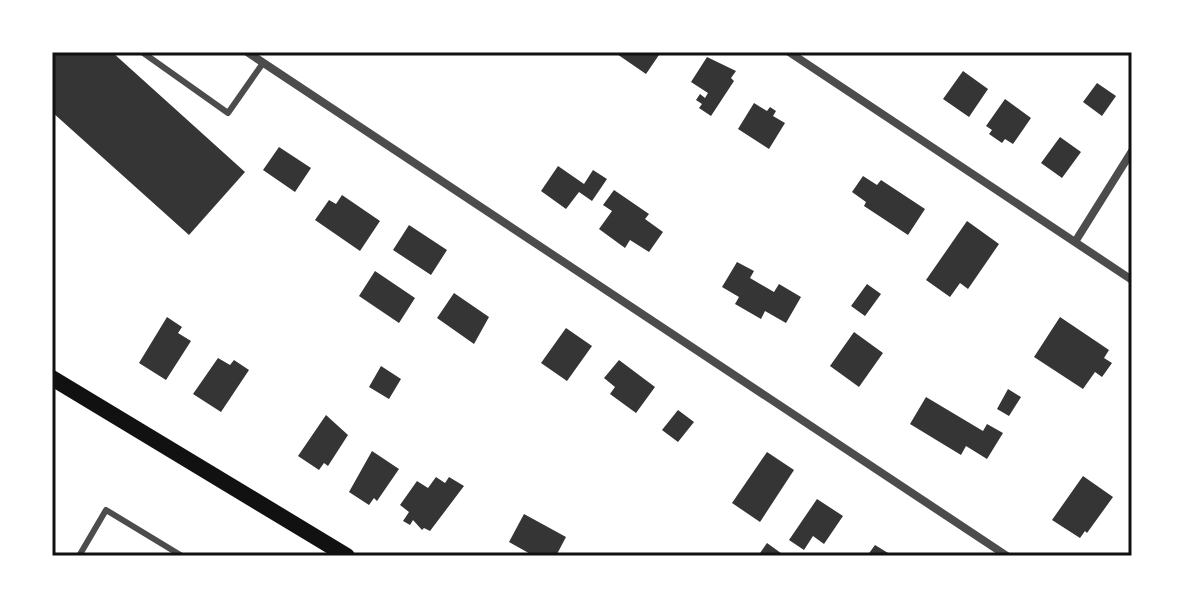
<svg xmlns="http://www.w3.org/2000/svg" width="1184" height="608" font-family="'Libre Baskerville',serif">
	<style>
		.building { fill: #353535 }
		.lines { fill: none; stroke-linecap: round; stroke-linejoin: round }
		.service { stroke: #4c4c4c; stroke-width: 6 }
		.minor { stroke: #4c4c4c; stroke-width: 8 }
		.secondary { stroke: #111; stroke-width: 16 }
		.neatline { fill: none; stroke: #111; stroke-width: 3 }
	</style>
	<rect width="100%" height="100%" fill="#fff"/>
	<!-- building -->
	<path class="building" d="M 52,52 L 112,52 L 245,172 L 189,235 L 52,112 Z
		M 614,52 L 661,52 L 646,74 Z
		M 707,57 L 736,71 L 731,78 L 734,81 L 711,116 L 699,108 L 702,104 L 696,100 L 700,94 L 705,98 L 708,93 L 691,82 Z
		M 963,71 L 988,89 L 969,117 L 943,99 Z
		M 1097,83 L 1116,96 L 1102,116 L 1083,102 Z
		M 1005,99 L 1031,118 L 1013,144 L 1005,139 L 1002,143 L 989,134 L 992,130 L 986,126 Z
		M 754,103 L 767,111 L 770,107 L 776,111 L 773,116 L 785,123 L 769,149 L 738,129 Z
		M 1060,137 L 1081,152 L 1062,178 L 1041,163 Z
		M 279,147 L 311,168 L 295,192 L 263,170 Z
		M 558,166 L 584,184 L 593,170 L 607,179 L 592,201 L 579,192 L 566,209 L 541,191 Z
		M 863,176 L 877,185 L 881,180 L 925,209 L 908,235 L 864,206 L 866,202 L 852,192 Z
		M 614,190 L 649,214 L 645,219 L 663,232 L 649,252 L 630,240 L 625,248 L 599,229 L 612,211 L 603,205 Z
		M 342,195 L 380,221 L 360,251 L 315,220 L 329,200 L 336,204 Z
		M 967,221 L 999,244 L 968,289 L 960,283 L 950,297 L 926,280 Z
		M 409,225 L 447,250 L 431,275 L 393,250 Z
		M 737,262 L 754,271 L 750,278 L 774,292 L 779,284 L 801,297 L 786,323 L 765,311 L 761,319 L 735,304 L 739,297 L 722,287 Z
		M 375,271 L 415,298 L 399,323 L 359,296 Z
		M 867,284 L 881,294 L 865,316 L 851,306 Z
		M 454,293 L 489,317 L 474,344 L 437,318 Z
		M 167,317 L 182,327 L 178,333 L 191,341 L 166,380 L 139,363 Z
		M 1060,317 L 1109,350 L 1104,358 L 1112,363 L 1102,377 L 1095,372 L 1083,389 L 1034,357 Z
		M 566,328 L 592,346 L 567,381 L 541,363 Z
		M 854,332 L 883,353 L 859,387 L 830,366 Z
		M 218,358 L 230,365 L 234,360 L 249,370 L 221,412 L 193,394 Z
		M 619,360 L 655,387 L 636,413 L 610,394 L 615,387 L 604,378 Z
		M 381,366 L 401,379 L 389,399 L 369,387 Z
		M 1008,389 L 1021,397 L 1009,416 L 997,409 Z
		M 926,397 L 983,431 L 987,424 L 1003,433 L 987,459 L 966,446 L 961,455 L 910,424 Z
		M 678,410 L 694,422 L 678,442 L 662,430 Z
		M 326,415 L 348,435 L 328,466 L 324,463 L 319,470 L 298,456 Z
		M 372,451 L 399,469 L 377,501 L 374,498 L 369,505 L 349,492 Z
		M 767,452 L 794,470 L 760,522 L 732,503 Z
		M 1083,476 L 1113,497 L 1087,533 L 1085,531 L 1080,538 L 1052,520 Z
		M 436,477 L 445,483 L 449,477 L 464,486 L 430,531 L 424,528 L 422,530 L 413,520 L 410,525 L 403,521 L 409,512 L 400,505 L 417,481 L 428,488 Z
		M 817,499 L 843,516 L 824,544 L 813,536 L 804,550 L 789,540 Z
		M 524,514 L 566,537 L 556,556 L 534,556 L 509,542 Z
		M 767,543 L 785,556 L 758,556 Z
		M 875,545 L 893,556 L 867,556 Z"/>
	<g class="lines">
		<!-- service -->
		<path class="service" d="M 142,52 L 228,113 L 263,63
			M 79,556 L 106,510 L 182,556"/>
		<!-- minor -->
		<path class="minor" d="M 247,52 L 1007,556
			M 789,52 L 1132,280
			M 1075,242 L 1132,151"/>
		<!-- secondary -->
		<path class="secondary" d="M 52,378 L 347,556"/>
	</g>
	<!-- border -->
	<rect width="1184" height="608" fill="none" stroke="#ffffff" stroke-width="108"/>
	<rect x="54" y="54" width="1076" height="500" class="neatline"/>
</svg>
